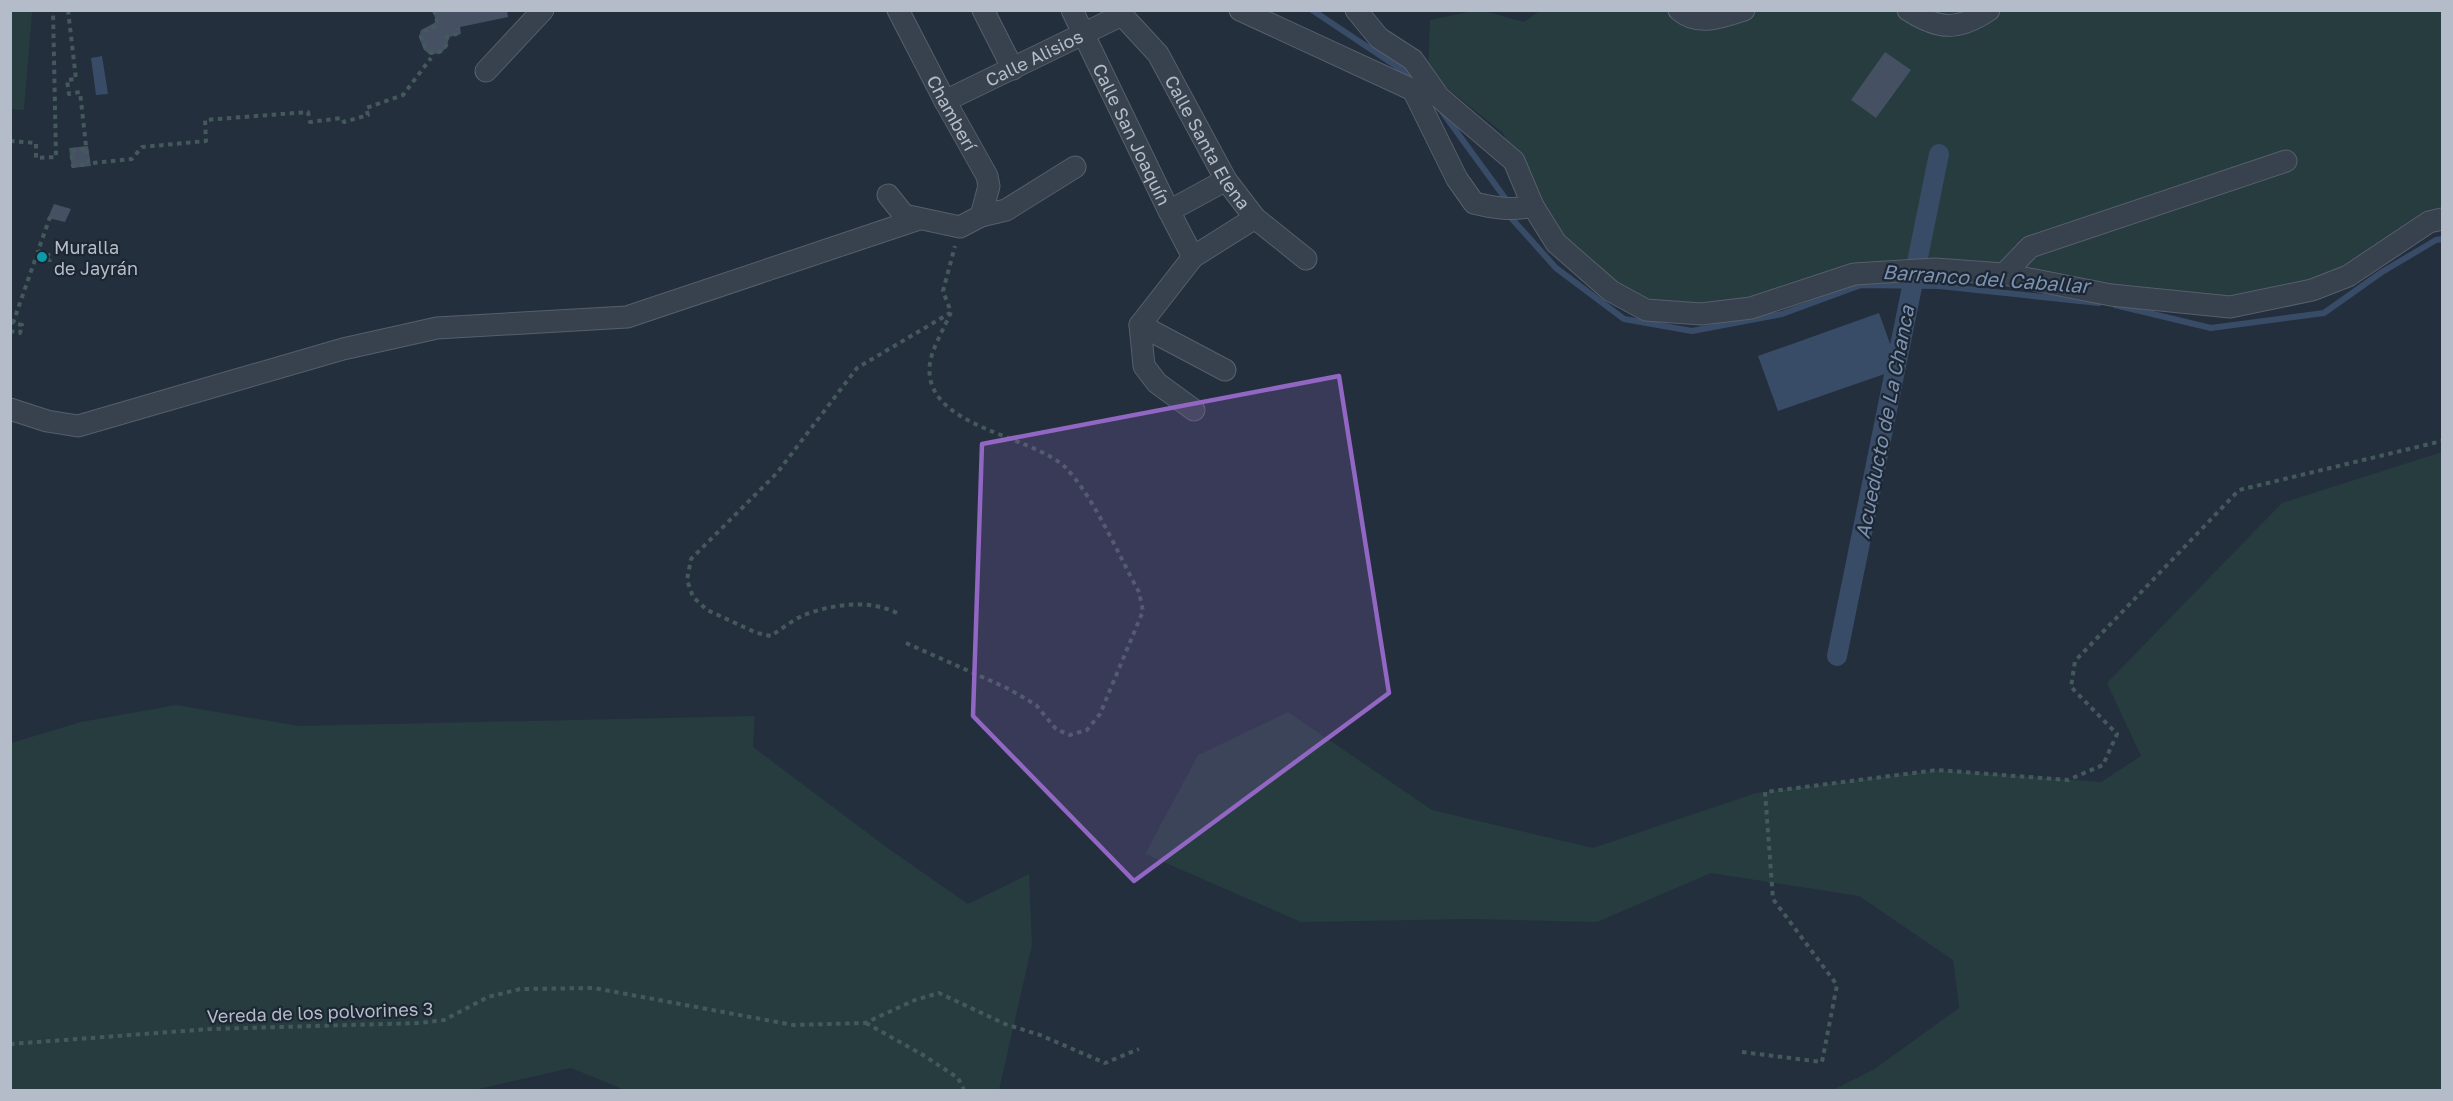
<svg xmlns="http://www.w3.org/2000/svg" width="2453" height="1101" font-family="'Golos Text',sans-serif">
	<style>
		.green { fill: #263c3f }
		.water { fill: #394c67 }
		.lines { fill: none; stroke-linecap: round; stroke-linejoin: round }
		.stream { stroke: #394c67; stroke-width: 6 }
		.canal { stroke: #394c67; stroke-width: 20 }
		.building { fill: #455162 }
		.minor-casing { stroke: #565f6c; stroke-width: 23 }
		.path { stroke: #44595c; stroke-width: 4; stroke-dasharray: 4.5 4.5; stroke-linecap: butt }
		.minor { stroke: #38414e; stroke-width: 21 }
		.marked { fill: #9266c3; fill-opacity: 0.2; stroke: #9266c3; stroke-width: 4.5; stroke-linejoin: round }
		.culture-dot { fill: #0f9aa8; stroke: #1d2633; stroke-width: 2 }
		.labels { text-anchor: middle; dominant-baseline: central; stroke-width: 4.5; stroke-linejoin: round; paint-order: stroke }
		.street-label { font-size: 18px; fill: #b4bcc9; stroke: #1d2633 }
		.poi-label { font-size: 18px; fill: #b4bcc9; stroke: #1d2633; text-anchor: start }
		.water-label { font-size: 20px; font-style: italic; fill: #7c92b1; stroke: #1d2633 }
	</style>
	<rect width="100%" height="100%" fill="#242f3e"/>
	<!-- green -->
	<path class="green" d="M 1541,10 L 2442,11 L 2442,216 L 2311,284 L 2226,301 L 1936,260 L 1772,295 L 1683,308 L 1645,301 L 1582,258 L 1546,217 L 1503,133 L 1428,73 L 1430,20 L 1473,11 L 1485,11 L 1524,22 Z
		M 10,11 L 32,11 L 24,110 L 11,109 Z
		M 2442,452 L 2442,1090 L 1833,1090 L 1873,1070 L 1959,1008 L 1953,960 L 1859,896 L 1711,873 L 1597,922 L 1472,919 L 1301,922 L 1145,854 L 1198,755 L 1288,712 L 1432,810 L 1593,848 L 1756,793 L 1937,770 L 2101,782 L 2141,756 L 2107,683 L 2282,503 Z
		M 176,705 L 299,726 L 755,716 L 753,747 L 889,849 L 968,904 L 1029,874 L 1032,945 L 999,1090 L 625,1090 L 571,1068 L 474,1090 L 11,1090 L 11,743 L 81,722 Z"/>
	<!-- water -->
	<path class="water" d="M 102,56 L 108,94 L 96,95 L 91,58 Z
		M 1879,313 L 1899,369 L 1778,411 L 1758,356 Z"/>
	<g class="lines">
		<!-- stream -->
		<path class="stream" d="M 1312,10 L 1417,80
			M 1440,109 L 1505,198
			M 1512,219 L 1556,268 L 1624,319 L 1692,331 L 1782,314 L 1861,285 L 1939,286 L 2099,303
			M 2115,305 L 2211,328 L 2324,313 L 2382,272 L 2436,240 L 2442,239"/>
		<!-- canal -->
		<path class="canal" d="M 1837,656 L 1939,154"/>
	</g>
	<!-- building -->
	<path class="building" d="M 433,10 L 507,10 L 508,17 L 460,27 L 461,34 L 449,37 L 447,47 L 442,52 L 431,55 L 424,50 L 419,37 L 421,30 L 436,22 Z
		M 1885,52 L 1911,70 L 1876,118 L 1851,100 Z
		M 88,146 L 91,166 L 72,168 L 69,148 Z
		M 54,204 L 71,209 L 65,222 L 48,218 Z"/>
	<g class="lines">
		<!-- minor casing -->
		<g class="minor-casing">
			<g id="minor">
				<path id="s1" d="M 898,10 L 945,101 L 987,176 L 989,186 L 981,216"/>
				<path d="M 983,10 L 1013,69"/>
				<path id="s2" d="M 1072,10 L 1169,211 L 1193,257"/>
				<path d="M 1240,10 L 1413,90 L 1457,179 L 1474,203 C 1494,208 1513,211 1533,206"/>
				<path d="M 1356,10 L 1379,38 L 1413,60 L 1439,97 L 1514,161 L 1533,206 L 1556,243 L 1611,291 L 1646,310 L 1701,314 L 1751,308 L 1854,274 L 1935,269 L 2004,274 L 2111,295 L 2230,307 L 2312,290 L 2348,276 L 2429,222 L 2442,219"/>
				<path d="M 1679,10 C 1698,27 1722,17 1744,10"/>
				<path d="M 1908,10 C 1939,30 1958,31 1989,10"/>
				<path d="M 486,71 L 543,10"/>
				<path id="s3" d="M 945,101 L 1122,15 L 1158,54 L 1226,180 L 1255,218 L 1306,259"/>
				<path d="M 888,195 L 904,215 L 960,227 L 981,216 L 1006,210 L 1075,167"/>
				<path d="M 1169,211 L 1226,180"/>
				<path d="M 2004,274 L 2030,247 L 2286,161"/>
				<path d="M 1140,325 L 1225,370"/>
				<path d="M 10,409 L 47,421 L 78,426 L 343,349 L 437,328 L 627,317 L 919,219"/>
				<path d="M 1194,410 L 1157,383 L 1144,366 L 1140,325 L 1193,257 L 1255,218"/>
			</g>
		</g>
		<!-- path -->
		<path class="path" d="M 68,10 L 76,79 L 67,80 L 69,94 L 80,92 L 88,164 L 73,166 L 71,151 L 87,149
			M 434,10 L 438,25 L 423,32 L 421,37 L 426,49 L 431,53 C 442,54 448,47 447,37 L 459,33 L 458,28
			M 10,141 L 36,143 L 36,158 L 56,157 L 53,10
			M 93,163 L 132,159 L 142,147 L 206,141 L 205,120 L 308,112 L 310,122 L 342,118 L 344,122 L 368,115 L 366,108 L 403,95 L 431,58
			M 10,331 L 20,333 L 22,325 L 13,323 L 36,257 L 50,260 L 51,256 L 38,251 L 50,217
			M 897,613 C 869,599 833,604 804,615 C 793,620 781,629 771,636 L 757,633 L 707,610 L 693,597 L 687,580 L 691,559 L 777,473 L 857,368 L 950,313
			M 906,643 L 1009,689 L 1036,705 L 1056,729 L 1070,735 L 1087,730 L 1100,714 L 1143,611 L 1139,592 C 1119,556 1093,495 1065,467 C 1030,434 921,427 930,363 C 932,348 945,327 951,312 L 943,291 L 955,246
			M 866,1023 L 923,1055 L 958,1078 L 964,1090
			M 10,1044 L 211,1029 L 419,1023 L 444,1020 L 488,997 L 520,989 L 594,988 L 793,1025 L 865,1023 L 915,1000 L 939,993 L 1005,1024 L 1040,1035 L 1105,1063 L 1139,1049
			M 1742,1052 L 1822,1062 L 1837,985 L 1773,899 L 1765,792 L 1937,770 L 2068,780 L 2103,765 L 2117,734 L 2071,687 L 2075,661 L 2239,490 L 2442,441"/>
		<!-- minor -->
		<use href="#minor" class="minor"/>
	</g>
	<!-- marked area -->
	<path class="marked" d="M 1339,376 L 1389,693 L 1134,881 L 973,716 L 982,444 Z"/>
	<!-- markers -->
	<circle class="culture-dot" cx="42" cy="257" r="6"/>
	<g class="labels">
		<!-- street labels -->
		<g class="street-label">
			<text stroke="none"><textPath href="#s3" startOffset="99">Calle Alisios</textPath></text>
			<text stroke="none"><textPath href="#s1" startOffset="116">Chamberí</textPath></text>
			<text stroke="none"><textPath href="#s2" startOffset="138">Calle San Joaquín</textPath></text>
			<text stroke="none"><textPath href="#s3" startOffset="351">Calle Santa Elena</textPath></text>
			<text transform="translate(320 1012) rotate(-2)">Vereda de los polvorines 3</text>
		</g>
		<!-- poi labels -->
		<g class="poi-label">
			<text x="54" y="247">Muralla<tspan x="54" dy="21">de Jayrán</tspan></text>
		</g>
		<!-- water labels -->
		<g class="water-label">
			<text transform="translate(1986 278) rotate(4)">Barranco del Caballar</text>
			<text transform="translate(1884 422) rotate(-79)">Acueducto de La Chanca</text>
		</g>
	</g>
	<!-- border -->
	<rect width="2453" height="1101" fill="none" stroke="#b4bcc9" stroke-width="24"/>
</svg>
